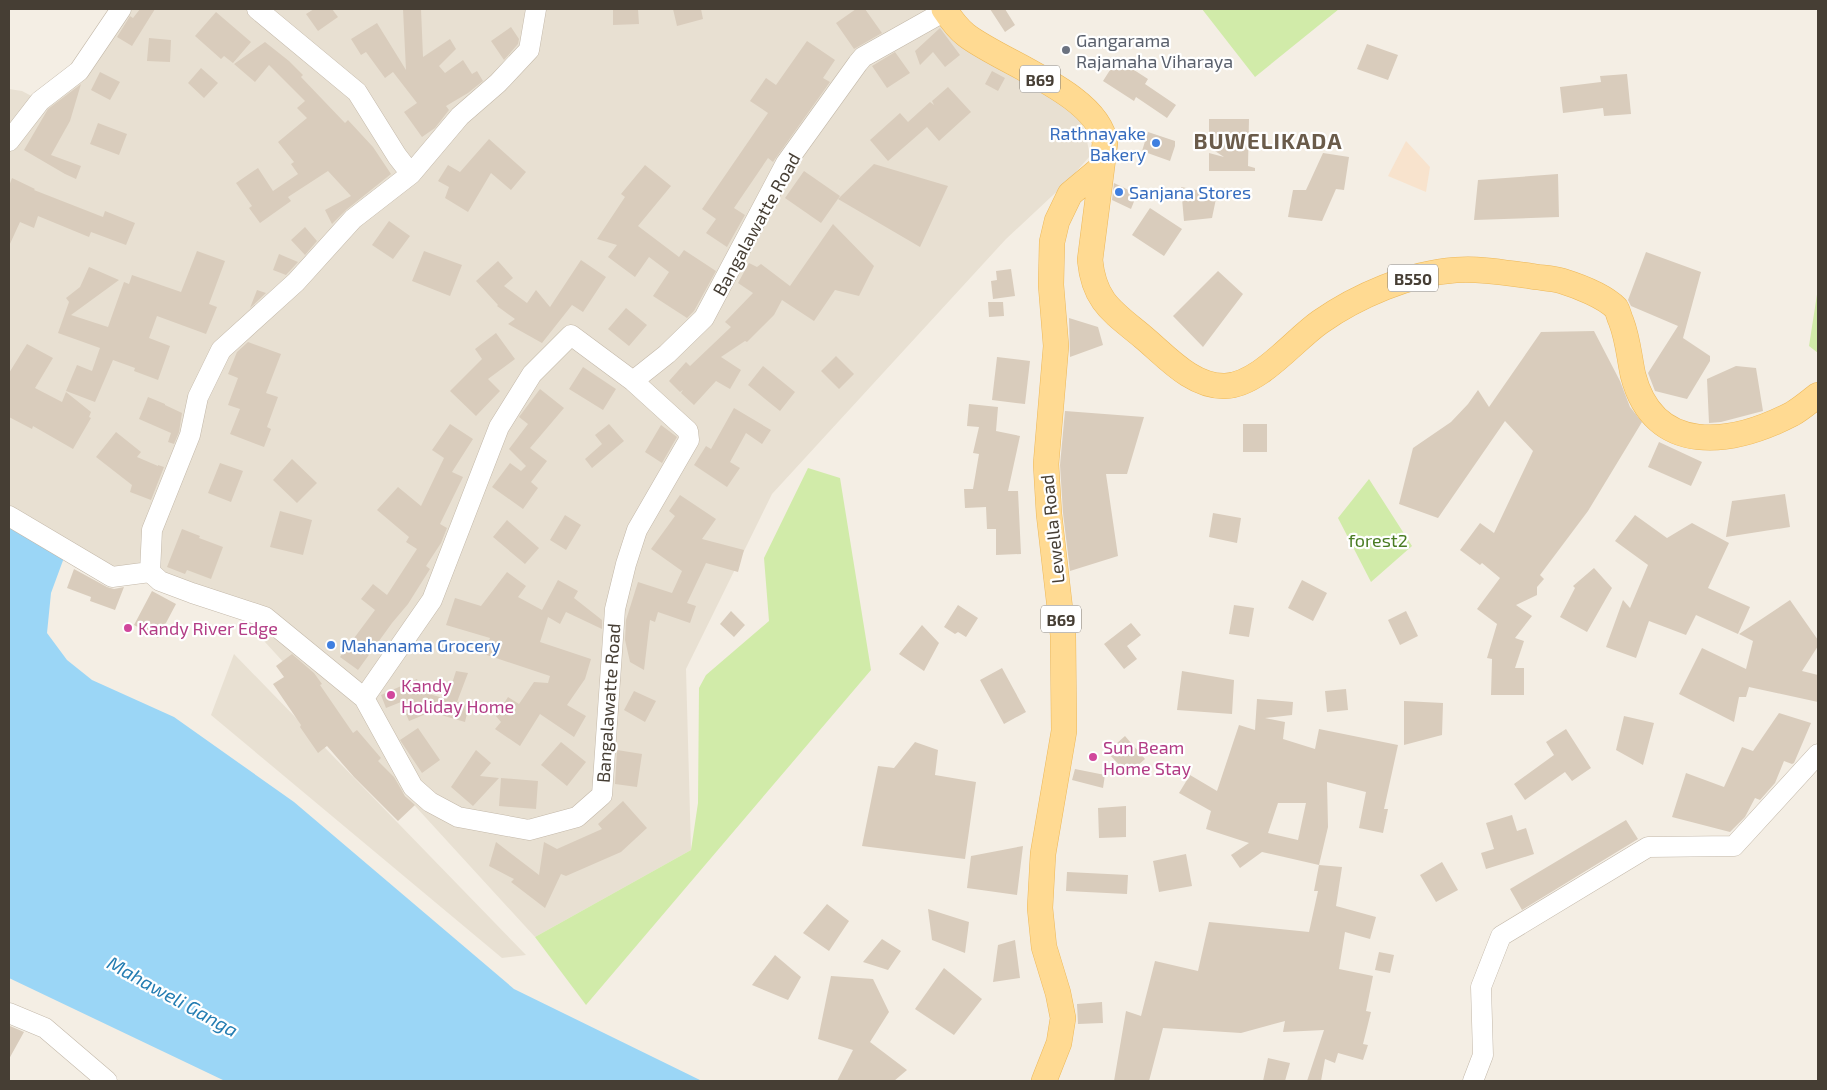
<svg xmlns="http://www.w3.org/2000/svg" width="1827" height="1090" font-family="'Exo 2',sans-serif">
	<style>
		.residential { fill: #e8e0d2 }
		.commercial { fill: #f8e3cd }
		.green { fill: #d1eba9 }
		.water { fill: #9bd6f6 }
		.building { fill: #d9ccbc; fill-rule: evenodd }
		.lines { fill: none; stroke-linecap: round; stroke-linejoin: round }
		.minor-casing { stroke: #c3b8a9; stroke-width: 21 }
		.major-casing { stroke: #edb859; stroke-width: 26 }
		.minor { stroke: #fff; stroke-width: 20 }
		.major { stroke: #ffda92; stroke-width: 25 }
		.worship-dot { fill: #6b7280; stroke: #fff; stroke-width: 2 }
		.shop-dot { fill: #3f7fe0; stroke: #fff; stroke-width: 2 }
		.hotel-dot { fill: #d1479c; stroke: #fff; stroke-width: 2 }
		.labels { text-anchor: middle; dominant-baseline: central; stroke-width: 4.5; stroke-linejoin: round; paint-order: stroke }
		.shield { fill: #fff; stroke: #7e7871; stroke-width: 1 }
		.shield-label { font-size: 16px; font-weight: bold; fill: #463e34 }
		.worship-label { font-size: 18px; fill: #5b616d; stroke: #fff; text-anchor: start }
		.shop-label { font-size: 18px; fill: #366cbe; stroke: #fff; text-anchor: start }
		.street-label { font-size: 18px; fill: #463e34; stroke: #fff }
		.park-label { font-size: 18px; fill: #497c23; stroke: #fff }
		.hotel-label { font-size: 18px; fill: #b23c85; stroke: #fff; text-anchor: start }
		.water-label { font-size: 19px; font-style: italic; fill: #247db2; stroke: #fff }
		.district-label { font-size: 22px; font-weight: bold; letter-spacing: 1px; fill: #6a5b4a; stroke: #fff }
	</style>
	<rect width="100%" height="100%" fill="#f4eee4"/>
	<!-- residential -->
	<path class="residential" d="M 121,9 L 934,9 L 1072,106 L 1085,131 L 1090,156 L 1067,182 L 1006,239 L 772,494 L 686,669 L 691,850 L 535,937 L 232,606 L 160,581 L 112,577 L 9,518 L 9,89 L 22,91 L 41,101 Z
		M 234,654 L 526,955 L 502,958 L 211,715 Z"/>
	<!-- commercial -->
	<path class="commercial" d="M 1406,141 L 1430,167 L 1426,192 L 1388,176 Z"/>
	<!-- green -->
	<path class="green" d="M 1202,9 L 1339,9 L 1255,77 Z
		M 1818,288 L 1818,353 L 1809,346 Z
		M 808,468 L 840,478 L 871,670 L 586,1005 L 535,937 L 691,850 L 698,803 L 699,688 L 706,675 L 769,621 L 764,558 Z
		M 1369,479 L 1412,546 L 1371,582 L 1338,518 Z"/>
	<!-- water -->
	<path class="water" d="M 9,518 L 65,555 L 51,593 L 47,633 L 67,660 L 92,680 L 174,717 L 294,802 L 514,989 L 702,1081 L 225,1081 L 9,978 Z"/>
	<!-- building -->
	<path class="building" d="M 140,9 L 155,9 L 132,46 L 117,37 L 130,16 L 133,18 Z
		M 314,9 L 332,9 L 338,17 L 318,31 L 306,14 Z
		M 403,9 L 421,9 L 423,57 L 450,39 L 456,49 L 439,66 L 445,73 L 463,60 L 472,74 L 477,71 L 483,81 L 468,93 L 446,106 L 449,110 L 435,128 L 422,137 L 404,112 L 417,103 L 393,72 L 385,78 L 366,52 L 361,55 L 351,39 L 377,23 L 406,70 Z
		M 613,9 L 638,9 L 639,24 L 613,25 Z
		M 673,9 L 701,9 L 703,19 L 677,26 Z
		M 856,9 L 865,9 L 882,33 L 854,49 L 836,23 Z
		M 990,9 L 1005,9 L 1015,25 L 1005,32 Z
		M 216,12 L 251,42 L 233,63 L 224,56 L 221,59 L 195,36 Z
		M 511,27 L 519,39 L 518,44 L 504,60 L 491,41 Z
		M 940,28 L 960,55 L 945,67 L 933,52 L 920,65 L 915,51 Z
		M 149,38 L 171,40 L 170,62 L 147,61 Z
		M 807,41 L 835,60 L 823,78 L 830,82 L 773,162 L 768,158 L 734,208 L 745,215 L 727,247 L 706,233 L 716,219 L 702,209 L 768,113 L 750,101 L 766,78 L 776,85 Z
		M 265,42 L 289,61 L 303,75 L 301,77 L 345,123 L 348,120 L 373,147 L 391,174 L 346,210 L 332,224 L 325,210 L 351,196 L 328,171 L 288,197 L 291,201 L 260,223 L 249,208 L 252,206 L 236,183 L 258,168 L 273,191 L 298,174 L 291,164 L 294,162 L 278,142 L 307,118 L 297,108 L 305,101 L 269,65 L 255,82 L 234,64 Z
		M 1367,44 L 1398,55 L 1388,80 L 1357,69 Z
		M 895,52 L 910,73 L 887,88 L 872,66 Z
		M 1117,59 L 1148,79 L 1145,84 L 1176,105 L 1167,118 L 1136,97 L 1134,101 L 1103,81 Z
		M 201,68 L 218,83 L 204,98 L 188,83 Z
		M 992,71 L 1005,78 L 998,91 L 985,84 Z
		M 100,72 L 120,82 L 110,100 L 91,90 Z
		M 1627,74 L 1631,114 L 1604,116 L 1603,108 L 1563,113 L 1560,87 L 1601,82 L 1600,76 Z
		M 81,84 L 70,121 L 51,155 L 81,166 L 76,179 L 65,174 L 24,150 L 48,109 Z
		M 948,87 L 971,112 L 939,141 L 927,127 L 888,161 L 870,140 L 900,113 L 908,122 L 930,102 L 934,105 L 932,101 Z
		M 1209,119 L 1249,119 L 1248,166 L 1255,168 L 1255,171 L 1209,171 L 1209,153 L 1224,157 L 1209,147 Z
		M 98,123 L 127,134 L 119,155 L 90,144 Z
		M 1148,132 L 1175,141 L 1175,146 L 1170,161 L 1142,151 Z
		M 489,139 L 526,172 L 511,190 L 491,173 L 468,212 L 445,198 L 449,187 L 438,181 L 448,165 L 460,172 Z
		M 1323,153 L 1349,157 L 1344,190 L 1336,189 L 1322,221 L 1288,217 L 1293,190 L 1306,190 Z
		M 874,164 L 948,186 L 920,247 L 838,199 Z
		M 645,165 L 671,186 L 638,226 L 679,257 L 684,250 L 716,271 L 694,311 L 687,318 L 653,296 L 669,272 L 649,257 L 635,277 L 608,257 L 617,245 L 597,239 L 625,197 L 621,194 Z
		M 804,171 L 840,196 L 821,223 L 785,198 Z
		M 1558,174 L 1559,217 L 1474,220 L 1478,180 Z
		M 12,178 L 35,189 L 34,190 L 103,217 L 105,211 L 135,223 L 126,245 L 91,232 L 89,237 L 38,216 L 34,228 L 20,222 L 9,246 L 9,186 Z
		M 1114,183 L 1137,194 L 1131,209 L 1112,200 Z
		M 1181,187 L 1217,194 L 1212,218 L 1184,221 Z
		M 1150,208 L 1182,229 L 1164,256 L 1132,235 Z
		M 389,221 L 410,236 L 393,259 L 372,245 Z
		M 833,224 L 874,266 L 859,296 L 835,290 L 814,321 L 782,300 L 774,315 L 747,342 L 745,341 L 721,357 L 741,370 L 730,389 L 716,381 L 694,405 L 681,393 L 683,390 L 680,392 L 669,381 L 686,362 L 690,366 L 731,327 L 725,322 L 753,293 L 738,283 L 749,263 L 757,267 L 761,264 L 790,286 Z
		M 305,227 L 317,241 L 305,255 L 291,240 Z
		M 197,251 L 225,261 L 209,304 L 217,307 L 206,334 L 157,316 L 149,338 L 170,346 L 158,380 L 134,371 L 135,368 L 113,360 L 95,402 L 66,391 L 77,365 L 92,371 L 100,348 L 58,333 L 69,302 L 66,298 L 80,287 L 89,267 L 119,280 L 71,315 L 108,327 L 124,282 L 129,284 L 132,275 L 181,292 Z
		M 424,251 L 462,265 L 450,296 L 412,281 Z
		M 1646,252 L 1701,272 L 1683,338 L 1710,356 L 1710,361 L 1687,399 L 1655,391 L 1648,373 L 1678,326 L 1631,306 L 1628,300 Z
		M 279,254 L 298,262 L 286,275 L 273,270 Z
		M 581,260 L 606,277 L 583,312 L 572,305 L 542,343 L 508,324 L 515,319 L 497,306 L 498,305 L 476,281 L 498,261 L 513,278 L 504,286 L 527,303 L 536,290 L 550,307 Z
		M 1011,269 L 1015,296 L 993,299 L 991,281 L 997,280 L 996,271 Z
		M 1218,271 L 1243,294 L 1203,347 L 1173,316 Z
		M 257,290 L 266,293 L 250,308 Z
		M 988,302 L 1003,302 L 1004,316 L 989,317 Z
		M 626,308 L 647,325 L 629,346 L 608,329 Z
		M 1069,318 L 1098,327 L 1103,345 L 1070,357 Z
		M 1594,331 L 1620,381 L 1630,407 L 1642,422 L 1588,511 L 1540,575 L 1544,579 L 1537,587 L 1537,595 L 1516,605 L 1532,616 L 1515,638 L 1524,641 L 1515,668 L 1524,668 L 1524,695 L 1491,695 L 1492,659 L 1487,658 L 1497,624 L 1477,609 L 1500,578 L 1482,563 L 1480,565 L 1460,550 L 1480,523 L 1494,533 L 1533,451 L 1505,421 L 1438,518 L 1399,504 L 1413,448 L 1451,422 L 1468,404 L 1478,390 L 1489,407 L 1541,332 Z
		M 496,333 L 515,359 L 488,379 L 500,391 L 476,416 L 450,391 L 482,359 L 475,349 Z
		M 248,342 L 281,354 L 266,393 L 278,397 L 267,427 L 271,429 L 264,447 L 230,434 L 240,409 L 228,405 L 238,378 L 228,374 L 237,352 Z
		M 27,344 L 53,358 L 35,388 L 62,402 L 66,392 L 91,412 L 89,417 L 91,418 L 73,449 L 33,426 L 32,429 L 9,417 L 9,373 Z
		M 836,356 L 854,374 L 839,389 L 821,371 Z
		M 997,357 L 1030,361 L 1025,404 L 992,400 Z
		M 763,366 L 795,392 L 780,411 L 748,385 Z
		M 1736,366 L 1756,368 L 1763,411 L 1721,422 L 1709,423 L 1707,379 Z
		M 583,367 L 616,389 L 603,410 L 569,389 Z
		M 540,389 L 564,408 L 530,448 L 547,461 L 531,482 L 538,488 L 523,509 L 492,487 L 510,463 L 521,471 L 526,466 L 509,449 L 528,424 L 519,417 Z
		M 148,397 L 165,404 L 165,405 L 182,413 L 179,432 L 174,444 L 168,442 L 171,433 L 139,419 Z
		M 969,404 L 998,407 L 996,431 L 1020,436 L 1008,491 L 1018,491 L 1021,554 L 996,555 L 996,529 L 987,529 L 986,507 L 965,508 L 964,489 L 973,489 L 979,454 L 973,453 L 979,427 L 967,426 Z
		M 734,408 L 771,430 L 762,444 L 746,433 L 730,462 L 740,468 L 727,487 L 694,465 L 706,446 L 711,449 Z
		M 1065,411 L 1144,417 L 1127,474 L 1106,474 L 1118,556 L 1070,571 L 1063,513 L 1060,465 Z
		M 450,424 L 473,439 L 452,472 L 463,477 L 440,524 L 447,528 L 441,543 L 426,566 L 430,569 L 408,604 L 392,623 L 358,670 L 340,657 L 375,610 L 361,599 L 373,584 L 387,595 L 417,549 L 406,542 L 409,537 L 377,510 L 398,487 L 421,506 L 444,458 L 432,450 Z
		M 609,424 L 624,441 L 592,468 L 585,459 L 602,444 L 595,435 Z
		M 1243,424 L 1267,424 L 1267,452 L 1243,452 Z
		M 661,425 L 677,437 L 662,463 L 645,452 Z
		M 116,432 L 141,452 L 137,457 L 158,466 L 158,465 L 164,467 L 151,500 L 130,492 L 132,485 L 96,457 Z
		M 1659,442 L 1702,462 L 1691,486 L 1648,467 Z
		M 292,459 L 317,483 L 297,503 L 273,480 Z
		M 220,463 L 243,471 L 231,502 L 208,493 Z
		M 1785,494 L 1790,527 L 1726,537 L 1732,501 Z
		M 680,495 L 716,519 L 702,539 L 744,550 L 738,572 L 706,563 L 687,603 L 696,606 L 690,623 L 658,612 L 655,622 L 650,620 L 644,670 L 630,662 L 625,640 L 626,620 L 638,582 L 672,593 L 682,571 L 651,549 L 675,516 L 669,511 Z
		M 280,511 L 312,520 L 303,555 L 270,547 Z
		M 1213,513 L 1241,518 L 1237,543 L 1209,537 Z
		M 565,515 L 581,525 L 566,550 L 550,540 Z
		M 1635,515 L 1667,538 L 1692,523 L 1729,543 L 1708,588 L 1750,607 L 1738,634 L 1696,615 L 1686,635 L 1649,621 L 1636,658 L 1606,647 L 1623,600 L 1630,608 L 1648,565 L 1615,541 Z
		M 507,520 L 539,548 L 525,564 L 493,537 Z
		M 182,529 L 200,536 L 199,538 L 223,547 L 211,579 L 187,570 L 185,574 L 167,567 Z
		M 1594,568 L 1612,588 L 1587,632 L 1560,617 L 1575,588 L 1573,586 Z
		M 74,569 L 107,587 L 114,589 L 124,587 L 115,610 L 90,601 L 91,597 L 67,588 Z
		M 507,572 L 526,586 L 518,597 L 542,610 L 558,580 L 578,591 L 574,598 L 602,620 L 602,629 L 566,612 L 560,624 L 548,617 L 540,642 L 591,659 L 585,679 L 567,705 L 586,716 L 574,737 L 540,714 L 520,746 L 495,729 L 501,722 L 496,716 L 508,697 L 519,704 L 534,682 L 548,683 L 550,676 L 484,654 L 490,638 L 446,625 L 455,598 L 481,606 Z
		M 1302,580 L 1327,593 L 1313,621 L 1288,608 Z
		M 152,591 L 176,604 L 158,638 L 134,625 Z
		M 1790,600 L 1818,640 L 1818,646 L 1802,671 L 1818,675 L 1818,702 L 1749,687 L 1746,697 L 1739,697 L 1734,722 L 1679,694 L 1702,648 L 1746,669 L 1753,641 L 1739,634 Z
		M 958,605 L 978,618 L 966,637 L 958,632 L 955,634 L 944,627 Z
		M 1234,605 L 1254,608 L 1249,637 L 1229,634 Z
		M 731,611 L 745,625 L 734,637 L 720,624 Z
		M 1406,611 L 1418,636 L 1400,645 L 1388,620 Z
		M 1131,623 L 1141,635 L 1127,646 L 1137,659 L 1124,669 L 1104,644 Z
		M 922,625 L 939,643 L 924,671 L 899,654 Z
		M 292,654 L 314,673 L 322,684 L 320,685 L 353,733 L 357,730 L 381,758 L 378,761 L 394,777 L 405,796 L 415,805 L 398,821 L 354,777 L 327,746 L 318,753 L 300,727 L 301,725 L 273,684 L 284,677 L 276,666 Z
		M 1002,668 L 1026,712 L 1004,724 L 980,680 Z
		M 456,671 L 468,673 L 457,702 L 469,705 L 465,722 L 431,712 L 409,721 L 401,702 L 386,708 L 381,695 L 417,679 L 422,692 L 447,699 Z
		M 1182,671 L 1234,680 L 1232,714 L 1177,710 Z
		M 1346,689 L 1348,710 L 1327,712 L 1325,691 Z
		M 634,691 L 656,701 L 645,722 L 624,710 Z
		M 1257,699 L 1293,702 L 1292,715 L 1265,718 L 1285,722 L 1283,739 L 1315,749 L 1319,729 L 1398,745 L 1384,809 L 1388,809 L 1383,833 L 1359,828 L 1366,792 L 1327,782 L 1328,827 L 1319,865 L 1262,852 L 1240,868 L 1231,855 L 1249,843 L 1206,829 L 1211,811 L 1179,793 L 1190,775 L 1217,791 L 1239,725 L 1255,730 ZM 1278,803 L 1306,803 L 1298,840 L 1268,833 Z
		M 1404,701 L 1443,703 L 1442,735 L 1404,745 Z
		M 1779,713 L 1811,723 L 1794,763 L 1792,764 L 1784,761 L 1775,783 L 1760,800 L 1755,798 L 1745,817 L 1730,832 L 1672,817 L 1686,773 L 1724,787 L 1742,747 L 1753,751 Z
		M 1624,716 L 1654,723 L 1643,765 L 1616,750 Z
		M 418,728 L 440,760 L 422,773 L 400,740 Z
		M 1566,729 L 1591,768 L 1572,781 L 1565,772 L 1525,800 L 1514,784 L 1554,755 L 1546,742 Z
		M 1125,736 L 1145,759 L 1128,774 L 1107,752 Z
		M 561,742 L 586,762 L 567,786 L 541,765 Z
		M 915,742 L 938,750 L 935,775 L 976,782 L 965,859 L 862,846 L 878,766 L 894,768 Z
		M 476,750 L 491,763 L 480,776 L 499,778 L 473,806 L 451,787 Z
		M 617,750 L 642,754 L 637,787 L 615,784 Z
		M 1075,769 L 1105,775 L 1103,788 L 1072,780 Z
		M 501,778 L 538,781 L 536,809 L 499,806 Z
		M 623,801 L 647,828 L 621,852 L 566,876 L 561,874 L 545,908 L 511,882 L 514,879 L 489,866 L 496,842 L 539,875 L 544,842 L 557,849 L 602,829 L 598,824 Z
		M 1126,806 L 1126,837 L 1099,838 L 1098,808 Z
		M 1512,815 L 1517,831 L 1526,828 L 1534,854 L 1486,869 L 1481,853 L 1494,849 L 1486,823 Z
		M 1626,820 L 1638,839 L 1522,910 L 1510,889 Z
		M 1023,846 L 1017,895 L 967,888 L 971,856 Z
		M 1186,854 L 1192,886 L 1159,892 L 1153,861 Z
		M 1442,862 L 1458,890 L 1436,902 L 1420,875 Z
		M 1319,865 L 1342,867 L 1336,906 L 1376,917 L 1370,939 L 1345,932 L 1339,969 L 1373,976 L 1366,1011 L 1371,1012 L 1363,1044 L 1368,1045 L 1363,1060 L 1338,1053 L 1335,1063 L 1325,1059 L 1321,1081 L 1307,1081 L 1324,1030 L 1283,1032 L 1285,1021 L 1241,1033 L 1163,1028 L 1149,1081 L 1114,1081 L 1126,1011 L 1141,1016 L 1155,961 L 1198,971 L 1209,922 L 1309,932 L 1318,891 L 1314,891 Z
		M 1067,872 L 1128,875 L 1127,894 L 1066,891 Z
		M 827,904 L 849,921 L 829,951 L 803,933 Z
		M 928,909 L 969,922 L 965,953 L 932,940 Z
		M 882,939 L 901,951 L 888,970 L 863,962 Z
		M 1015,940 L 1020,978 L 993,982 L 998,945 Z
		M 1379,952 L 1394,955 L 1390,973 L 1375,970 Z
		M 775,955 L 801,977 L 788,1000 L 752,985 Z
		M 944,968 L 982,999 L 954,1035 L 915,1009 Z
		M 831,976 L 873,979 L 889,1012 L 870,1042 L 907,1070 L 894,1081 L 837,1081 L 853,1050 L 818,1039 Z
		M 1102,1002 L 1103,1023 L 1078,1024 L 1077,1004 Z
		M 10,1026 L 24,1032 L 9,1059 L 9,1028 Z
		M 1268,1058 L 1290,1063 L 1285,1081 L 1263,1081 Z"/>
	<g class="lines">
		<!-- minor casing -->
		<g class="minor-casing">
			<path id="minor" d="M 257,9 L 357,92 L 397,156 L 411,174
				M 9,141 L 40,101 L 79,71 L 121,9
				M 633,381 L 571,335 L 532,374 L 499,427 L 432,600 L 364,698 L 413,787 L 430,802 L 458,817 L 529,830 L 577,817 L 602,795 L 615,609 L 626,564 L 637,530 L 689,440 L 688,431 L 633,381 L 667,354 L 704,318 L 786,163 L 858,63 L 863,57 L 945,11
				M 9,516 L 112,577 L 150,572 L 160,581 L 192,593 L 265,617 L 364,698
				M 150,572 L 152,530 L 190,435 L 198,397 L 221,350 L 296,282 L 353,219 L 411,174 L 460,116 L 498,83 L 529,50 L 536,9
				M 9,1013 L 45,1028 L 107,1081
				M 1473,1081 L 1483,1055 L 1481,987 L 1501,936 L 1648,847 L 1734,846 L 1818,754"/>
		</g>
		<!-- major casing -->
		<g class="major-casing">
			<path id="major" d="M 944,9 C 950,18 957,28 966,35 C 1002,63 1099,94 1105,143 L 1090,260 C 1094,302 1113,312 1143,337 C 1166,356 1192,387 1225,386 C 1259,385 1293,341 1320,322 C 1357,296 1410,273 1456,270 C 1481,268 1506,273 1530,276 C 1541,278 1552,278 1562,281 C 1578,286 1604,296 1616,308 C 1618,311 1619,317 1621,321 C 1628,339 1629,356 1633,375 C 1654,457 1732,445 1792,414 C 1801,409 1810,401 1818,395
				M 1044,1081 L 1059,1043 L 1063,1018 L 1058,993 L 1044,947 L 1040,908 L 1043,854 L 1064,731 L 1063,635 L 1049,514 L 1046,464 L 1056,346 L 1051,285 L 1052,242 L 1057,221 L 1070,194 L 1101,168"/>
		</g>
		<!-- minor -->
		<use href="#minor" class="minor"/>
		<!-- major -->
		<use href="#major" class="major"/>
	</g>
	<!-- markers -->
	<circle class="worship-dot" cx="1066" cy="50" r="5"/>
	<g class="shop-dot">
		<circle cx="1156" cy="143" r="5"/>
		<circle cx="1119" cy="192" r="5"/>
		<circle cx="331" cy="645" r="5"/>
	</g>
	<g class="hotel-dot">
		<circle cx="128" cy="628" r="5"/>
		<circle cx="391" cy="695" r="5"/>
		<circle cx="1093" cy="757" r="5"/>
	</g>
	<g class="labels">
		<!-- shield labels -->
		<g class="shield">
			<rect x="1020" y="65.5" width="40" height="27" rx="4"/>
			<rect x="1388" y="264.5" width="50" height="27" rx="4"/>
			<rect x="1041" y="605.5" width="40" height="27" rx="4"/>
		</g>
		<g class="shield-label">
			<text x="1040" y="79">B69</text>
			<text x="1413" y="278">B550</text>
			<text x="1061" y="619">B69</text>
		</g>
		<!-- worship labels -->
		<g class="worship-label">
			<text x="1076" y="40">Gangarama<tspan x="1076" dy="21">Rajamaha Viharaya</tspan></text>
		</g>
		<!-- shop labels -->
		<g class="shop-label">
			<text x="1146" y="133" text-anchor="end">Rathnayake<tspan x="1146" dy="21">Bakery</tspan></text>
			<text x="1129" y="192">Sanjana Stores</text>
			<text x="341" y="645">Mahanama Grocery</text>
		</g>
		<!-- street labels -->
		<g class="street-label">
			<text transform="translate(756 224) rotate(-61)">Bangalawatte Road</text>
			<text transform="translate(1052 529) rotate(-96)">Lewella Road</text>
			<text transform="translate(608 703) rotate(-86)">Bangalawatte Road</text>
		</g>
		<!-- park labels -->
		<g class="park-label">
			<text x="1378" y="540">forest2</text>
		</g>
		<!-- hotel labels -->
		<g class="hotel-label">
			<text x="138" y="628">Kandy River Edge</text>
			<text x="401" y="685">Kandy<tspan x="401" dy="21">Holiday Home</tspan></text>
			<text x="1103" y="747">Sun Beam<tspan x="1103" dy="21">Home Stay</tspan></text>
		</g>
		<!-- water labels -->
		<g class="water-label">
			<text transform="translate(173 996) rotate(29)">Mahaweli Ganga</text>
		</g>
		<!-- district labels -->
		<g class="district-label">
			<text x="1268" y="140">BUWELIKADA</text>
		</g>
	</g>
	<!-- border -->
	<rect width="1827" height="1090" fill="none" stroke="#463e34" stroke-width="20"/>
</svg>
